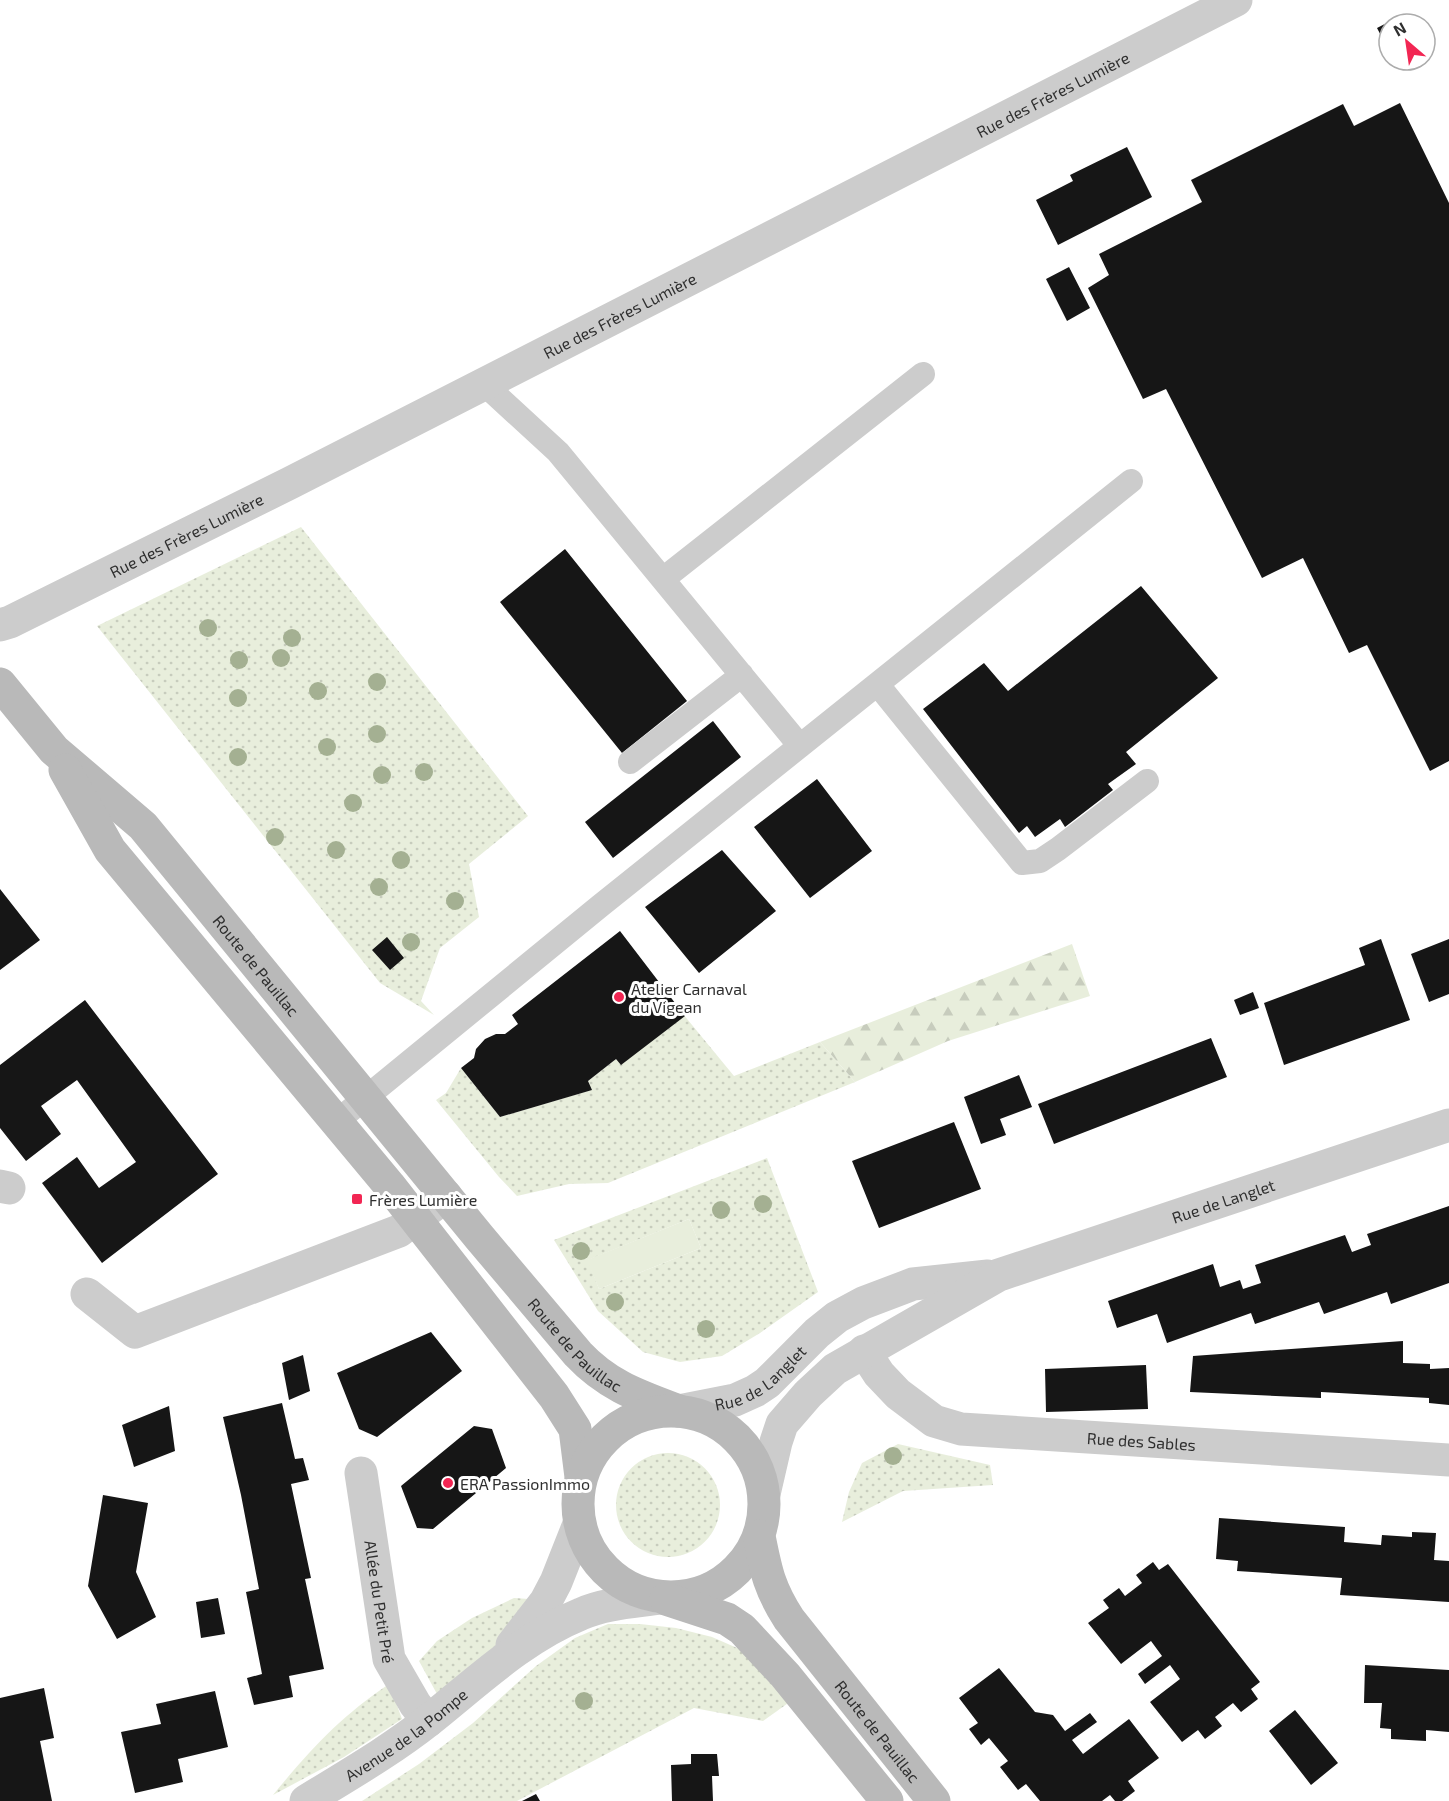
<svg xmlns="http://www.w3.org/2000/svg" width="1449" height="1801" font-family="'Exo 2',sans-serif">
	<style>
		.grass { fill: url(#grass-dots); fill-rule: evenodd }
		.forest { fill: url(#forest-firs) }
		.garden { fill: #e8eedc }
		.building { fill: #161616 }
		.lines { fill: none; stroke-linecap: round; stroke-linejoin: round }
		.service { stroke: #ccc; stroke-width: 24 }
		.minor { stroke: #ccc; stroke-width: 33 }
		.tertiary { stroke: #ccc; stroke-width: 33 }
		.secondary { stroke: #b9b9b9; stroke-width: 33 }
		.tree { fill: #a4b092 }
		.poi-dot { fill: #f22653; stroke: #fff; stroke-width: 2 }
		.labels { text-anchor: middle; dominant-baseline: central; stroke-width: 6; stroke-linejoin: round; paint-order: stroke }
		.street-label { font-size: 16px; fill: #2f2f2f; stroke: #fff }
		.poi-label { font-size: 16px; fill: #2f2f2f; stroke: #fff; text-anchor: start }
	</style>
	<defs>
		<pattern id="grass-dots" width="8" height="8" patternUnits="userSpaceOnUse" patternTransform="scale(1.5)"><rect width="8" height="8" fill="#e8eedc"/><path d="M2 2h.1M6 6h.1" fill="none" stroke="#c7ccbd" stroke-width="1.8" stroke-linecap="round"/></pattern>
		<pattern id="forest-firs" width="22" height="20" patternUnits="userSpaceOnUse" patternTransform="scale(1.5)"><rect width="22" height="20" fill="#e8eedc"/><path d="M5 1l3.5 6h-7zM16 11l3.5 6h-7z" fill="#c7ccbd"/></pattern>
	</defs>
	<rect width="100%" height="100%" fill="#fff"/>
	<!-- grass -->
	<path class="grass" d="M 301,527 L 528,816 L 469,864 L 479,917 L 440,948 L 421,1001 L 434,1015 L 380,983 L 97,626 Z
		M 683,1014 L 734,1076 L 820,1042 L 855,1082 L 608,1183 L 569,1184 L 517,1196 L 499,1177 L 436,1100 L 446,1093 L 461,1068 L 500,1117 L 591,1090 L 588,1081 L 616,1059 L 621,1064 L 684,1015 Z
		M 767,1158 L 818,1292 L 760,1333 L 722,1356 L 680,1362 L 643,1352 L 598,1311 L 554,1240 ZM 689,1219 L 701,1248 L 599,1289 L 588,1260 Z
		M 898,1444 L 990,1465 L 993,1485 L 903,1491 L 842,1522 L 849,1492 L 862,1463 Z
		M616 1505a52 52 0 1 1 104 0a52 52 0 1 1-104 0Z
		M 514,1598 L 529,1599 L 499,1643 L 437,1694 L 419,1661 L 437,1641 L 472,1618 Z
		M 608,1624 L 640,1624 L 676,1628 L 712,1637 L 744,1651 L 791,1701 L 763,1721 L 694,1708 L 517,1801 L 362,1801 L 419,1764 L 473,1723 L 536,1666 L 575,1638 Z
		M 389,1684 L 402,1719 L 344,1757 L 273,1795 C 310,1750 340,1717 389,1684 Z"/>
	<!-- forest -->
	<path class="forest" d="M 1072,944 L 1090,996 L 948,1041 L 855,1082 L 820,1042 Z"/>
	<!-- garden -->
	<path class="garden" d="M 689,1219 L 701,1248 L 599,1289 L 587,1260 Z"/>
	<!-- building -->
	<path class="building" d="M 1404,14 L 1410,24 L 1389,24 L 1389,51 L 1377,28 Z
		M 1400,103 L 1449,203 L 1449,761 L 1430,771 L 1367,645 L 1349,653 L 1303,558 L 1262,578 L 1166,389 L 1143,399 L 1088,288 L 1109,275 L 1099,254 L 1202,202 L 1191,180 L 1343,104 L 1354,126 Z
		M 1127,147 L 1152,197 L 1058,245 L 1036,200 L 1073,181 L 1070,175 Z
		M 1069,267 L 1090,308 L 1067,321 L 1046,279 Z
		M 565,549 L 687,701 L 622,753 L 500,602 Z
		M 1141,586 L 1218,678 L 1126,752 L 1136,764 L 1108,784 L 1113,790 L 1065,827 L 1060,819 L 1035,837 L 1027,826 L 1019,833 L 923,709 L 984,663 L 1008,691 Z
		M 713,721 L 741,757 L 613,858 L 585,822 Z
		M 817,779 L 872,851 L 810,898 L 754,827 Z
		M 722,850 L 776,911 L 699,973 L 645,907 Z
		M 0,889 L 40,940 L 0,970 Z
		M 620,931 L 685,1016 L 621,1065 L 616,1059 L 588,1081 L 592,1090 L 500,1117 L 461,1068 L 474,1058 L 476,1049 L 485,1039 L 496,1034 L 505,1034 L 518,1024 L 512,1015 Z
		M 387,937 L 404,958 L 390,970 L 372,950 Z
		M 1381,939 L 1410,1020 L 1284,1065 L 1264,1003 L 1365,965 L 1359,948 Z
		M 1449,939 L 1449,994 L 1429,1002 L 1411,954 Z
		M 1253,992 L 1259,1008 L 1240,1015 L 1234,1000 Z
		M 85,1000 L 218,1174 L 102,1263 L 42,1183 L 77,1157 L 99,1188 L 136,1162 L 77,1080 L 41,1106 L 61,1134 L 26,1161 L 0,1128 L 0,1065 Z
		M 1211,1038 L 1227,1077 L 1054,1144 L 1038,1104 Z
		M 1019,1075 L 1032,1107 L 1000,1119 L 1006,1135 L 981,1144 L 964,1097 Z
		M 954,1122 L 981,1189 L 879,1228 L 852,1161 Z
		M 1449,1206 L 1449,1283 L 1391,1304 L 1387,1292 L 1324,1314 L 1319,1302 L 1255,1324 L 1251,1313 L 1167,1343 L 1157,1314 L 1117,1328 L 1108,1301 L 1213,1264 L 1220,1287 L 1240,1280 L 1243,1289 L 1261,1283 L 1255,1265 L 1345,1235 L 1352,1252 L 1371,1245 L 1367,1234 Z
		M 431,1332 L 462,1371 L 377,1437 L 359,1429 L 337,1373 Z
		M 1403,1341 L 1403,1363 L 1430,1364 L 1430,1369 L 1449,1368 L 1449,1405 L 1429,1403 L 1429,1398 L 1321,1392 L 1321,1398 L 1190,1392 L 1193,1356 Z
		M 303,1355 L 310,1391 L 289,1400 L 282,1363 Z
		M 1146,1365 L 1148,1409 L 1046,1412 L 1045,1369 Z
		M 282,1403 L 295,1459 L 303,1458 L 309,1480 L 291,1484 L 311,1578 L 305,1579 L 324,1669 L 289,1676 L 293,1697 L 254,1705 L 247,1678 L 262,1674 L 246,1592 L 259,1589 L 241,1495 L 223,1417 Z
		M 169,1406 L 175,1451 L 134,1467 L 122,1425 Z
		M 474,1426 L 492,1429 L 506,1468 L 433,1529 L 417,1528 L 401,1486 Z
		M 103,1495 L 148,1503 L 136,1572 L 156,1617 L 117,1639 L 88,1586 Z
		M 1219,1518 L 1345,1527 L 1344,1542 L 1381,1545 L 1382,1535 L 1412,1537 L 1412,1532 L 1436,1533 L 1434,1560 L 1449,1561 L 1449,1602 L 1340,1595 L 1342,1578 L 1237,1571 L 1238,1561 L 1216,1559 Z
		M 1153,1562 L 1159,1570 L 1168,1564 L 1260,1682 L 1251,1689 L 1258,1699 L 1241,1712 L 1233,1703 L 1215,1717 L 1222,1726 L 1205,1739 L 1198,1730 L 1182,1742 L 1150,1702 L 1180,1679 L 1170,1665 L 1145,1684 L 1138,1674 L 1162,1656 L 1151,1641 L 1121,1664 L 1088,1623 L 1109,1608 L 1103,1600 L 1119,1588 L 1125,1596 L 1142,1583 L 1136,1575 Z
		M 218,1598 L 225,1634 L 201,1638 L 196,1602 Z
		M 1365,1665 L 1449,1670 L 1449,1732 L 1426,1730 L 1426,1741 L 1391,1739 L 1391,1729 L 1380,1728 L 1382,1703 L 1364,1703 Z
		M 999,1668 L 1035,1712 L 1053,1715 L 1065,1731 L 1090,1713 L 1097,1722 L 1072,1740 L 1083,1754 L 1129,1719 L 1159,1758 L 1128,1781 L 1135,1791 L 1122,1801 L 1115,1801 L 1110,1795 L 1102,1801 L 1040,1801 L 1026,1784 L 1018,1790 L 1000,1767 L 1008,1761 L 989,1738 L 981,1745 L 969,1729 L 978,1723 L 959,1698 Z
		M 44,1688 L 54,1738 L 40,1741 L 52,1801 L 0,1801 L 0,1698 Z
		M 215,1691 L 228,1747 L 178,1759 L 183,1782 L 135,1793 L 121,1732 L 161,1724 L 156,1704 Z
		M 1295,1710 L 1338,1763 L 1311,1785 L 1269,1731 Z
		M 691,1754 L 717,1754 L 719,1776 L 712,1776 L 713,1801 L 672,1801 L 671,1765 L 691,1764 Z
		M 536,1794 L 540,1801 L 522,1801 Z"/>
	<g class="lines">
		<!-- service -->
		<path class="service" d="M 484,384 L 558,452 L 800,746
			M 663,579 L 923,374
			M 878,685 L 1022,863 L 1040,861 L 1058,849 L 1147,781
			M 630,762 L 742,675
			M 336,1122 L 600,906 L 1131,481"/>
		<!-- minor -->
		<g class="minor">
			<path id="s1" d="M 0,625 L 10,622 L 290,483 L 1236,0"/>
			<path d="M 0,1186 L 9,1188"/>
			<path d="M 87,1294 L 135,1332 L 399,1231 L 446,1196"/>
			<path id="s2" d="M 864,1351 L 879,1374 L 898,1394 L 934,1421 L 961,1429 L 1449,1460"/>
			<path id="s3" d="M 361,1473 L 389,1659 L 415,1704 L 428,1721"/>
		</g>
		<!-- tertiary -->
		<g class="tertiary">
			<path id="s4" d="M 679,1411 L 735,1400 L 755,1391 L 767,1383 L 817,1333 L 837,1317 L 863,1303 L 913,1284 L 988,1276"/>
			<path id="s5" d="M 764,1494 L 776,1442 L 782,1424 L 808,1394 L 835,1369 L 999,1275 L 1449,1125"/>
			<path d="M 512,1645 L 546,1601 L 556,1582 L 579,1524"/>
			<path id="s6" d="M 306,1801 C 348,1775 390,1751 428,1721 C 477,1682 522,1638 581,1614 C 606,1603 634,1602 661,1598"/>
		</g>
		<!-- secondary -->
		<g class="secondary">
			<path id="s7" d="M 0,684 L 54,750 L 143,826 L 480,1238 L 578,1354 C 608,1386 639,1396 679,1411"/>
			<path d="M 65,770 L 110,850 L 389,1185 L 554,1396 L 575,1429 L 581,1477"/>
			<circle cx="671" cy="1504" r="93"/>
			<path id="s8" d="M 759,1536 C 766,1571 769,1588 789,1619 L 934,1801"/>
			<path d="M 666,1599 L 727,1619 L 742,1629 L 785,1675 L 887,1801"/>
		</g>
	</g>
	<!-- trees -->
	<g class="tree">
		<circle cx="208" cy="628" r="9"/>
		<circle cx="292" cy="638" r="9"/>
		<circle cx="281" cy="658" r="9"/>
		<circle cx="239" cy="660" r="9"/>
		<circle cx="377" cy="682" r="9"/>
		<circle cx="318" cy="691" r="9"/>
		<circle cx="238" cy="698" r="9"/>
		<circle cx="377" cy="734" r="9"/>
		<circle cx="327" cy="747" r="9"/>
		<circle cx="238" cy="757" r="9"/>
		<circle cx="424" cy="772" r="9"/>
		<circle cx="382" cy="775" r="9"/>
		<circle cx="353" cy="803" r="9"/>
		<circle cx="275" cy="837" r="9"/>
		<circle cx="336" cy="850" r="9"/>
		<circle cx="401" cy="860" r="9"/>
		<circle cx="379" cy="887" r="9"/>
		<circle cx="455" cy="901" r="9"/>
		<circle cx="411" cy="942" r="9"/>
		<circle cx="763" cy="1204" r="9"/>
		<circle cx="721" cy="1210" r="9"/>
		<circle cx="581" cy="1251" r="9"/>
		<circle cx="615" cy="1302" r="9"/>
		<circle cx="706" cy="1329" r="9"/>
		<circle cx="893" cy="1456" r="9"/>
		<circle cx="584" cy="1701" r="9"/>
	</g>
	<!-- markers -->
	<g class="poi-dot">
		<circle cx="619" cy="997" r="6"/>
		<rect x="351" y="1193" width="12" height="12" rx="3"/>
		<circle cx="448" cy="1483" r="6"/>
	</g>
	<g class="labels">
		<!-- street labels -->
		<g class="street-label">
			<text stroke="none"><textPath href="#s1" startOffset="1179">Rue des Frères Lumière</textPath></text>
			<text stroke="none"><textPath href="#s1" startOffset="693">Rue des Frères Lumière</textPath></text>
			<text stroke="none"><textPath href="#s1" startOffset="207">Rue des Frères Lumière</textPath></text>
			<text stroke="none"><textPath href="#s7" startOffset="382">Route de Pauillac</textPath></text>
			<text stroke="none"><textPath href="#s5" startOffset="574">Rue de Langlet</textPath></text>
			<text stroke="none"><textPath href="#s7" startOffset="878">Route de Pauillac</textPath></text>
			<text stroke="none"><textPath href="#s4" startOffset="90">Rue de Langlet</textPath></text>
			<text stroke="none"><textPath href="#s2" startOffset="309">Rue des Sables</textPath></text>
			<text stroke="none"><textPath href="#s3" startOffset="130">Allée du Petit Pré</textPath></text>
			<text stroke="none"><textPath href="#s8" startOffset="232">Route de Pauillac</textPath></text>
			<text stroke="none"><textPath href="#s6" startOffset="120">Avenue de la Pompe</textPath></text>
		</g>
		<!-- poi labels -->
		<g class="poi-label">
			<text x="631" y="988">Atelier Carnaval<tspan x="631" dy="18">du Vigean</tspan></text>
			<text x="369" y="1199">Frères Lumière</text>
			<text x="460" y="1483">ERA PassionImmo</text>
		</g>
	</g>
	<!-- north arrow -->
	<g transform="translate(1407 42) rotate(331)"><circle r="28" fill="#ffffff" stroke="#acacac" stroke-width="1.5"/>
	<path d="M0-4.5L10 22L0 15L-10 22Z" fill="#f22653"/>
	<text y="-9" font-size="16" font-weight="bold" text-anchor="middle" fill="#2f2f2f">N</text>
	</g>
</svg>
